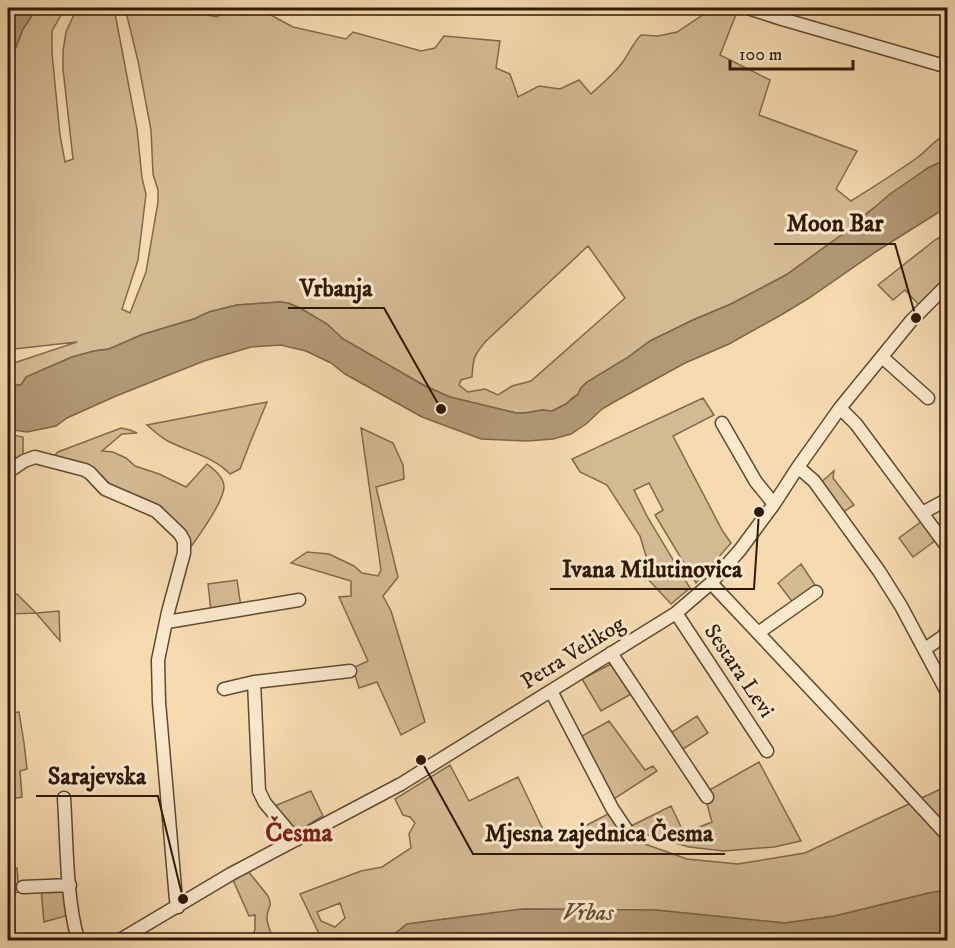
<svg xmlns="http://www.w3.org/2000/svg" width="955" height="948" font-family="'IM FELL DW Pica',serif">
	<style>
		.green { fill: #d4ba93; stroke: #806a4b; stroke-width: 1.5; fill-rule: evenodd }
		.water { fill: #b29975; stroke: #7d6647; stroke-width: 1.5 }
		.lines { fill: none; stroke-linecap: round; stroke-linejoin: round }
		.minor-casing { stroke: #5f4a2e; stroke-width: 15 }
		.minor { stroke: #f9e8cc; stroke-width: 12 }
		.labels { text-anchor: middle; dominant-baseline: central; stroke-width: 6; stroke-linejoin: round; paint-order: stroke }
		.street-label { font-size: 22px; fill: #2d1a03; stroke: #f9e8cc }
		.water-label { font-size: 24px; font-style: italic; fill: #624d31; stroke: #f9e8cc }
		.quarter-label { font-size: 26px; font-weight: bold; fill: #7a1f14; stroke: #f9e8cc }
		.leader { fill: none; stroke: #2d1a03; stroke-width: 2 }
		.callout-dot { fill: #2d1a03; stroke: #f9e8cc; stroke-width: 2 }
		.callout-label { font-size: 24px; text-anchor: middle; font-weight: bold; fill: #2d1a03; stroke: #f9e8cc; stroke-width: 6; stroke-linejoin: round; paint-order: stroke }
	</style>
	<rect width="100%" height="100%" fill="#f6dbb0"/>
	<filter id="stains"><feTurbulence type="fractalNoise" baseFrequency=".00333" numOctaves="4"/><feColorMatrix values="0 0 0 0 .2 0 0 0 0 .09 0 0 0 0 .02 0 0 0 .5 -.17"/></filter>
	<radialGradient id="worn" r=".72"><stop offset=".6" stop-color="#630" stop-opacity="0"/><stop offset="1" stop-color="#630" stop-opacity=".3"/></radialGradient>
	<!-- green -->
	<path class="green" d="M 37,8 L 64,8 L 60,17 L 52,31 L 52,53 L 60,135 L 65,162 L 73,159 L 63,69 L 63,51 L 66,32 L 77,8 L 114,8 L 137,129 L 142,178 L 146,194 L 138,260 L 122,309 L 130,313 L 146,272 L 158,202 L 158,190 L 153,174 L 151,130 L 138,61 L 125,8 L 174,8 L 217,17 L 230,8 L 245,8 L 267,13 L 293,27 L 346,39 L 353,32 L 421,51 L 435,48 L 444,36 L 500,41 L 496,68 L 510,74 L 518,97 L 539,86 L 560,89 L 579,80 L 591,94 C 602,84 613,75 622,63 C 629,54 633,43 641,35 L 658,36 L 677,32 L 713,8 L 720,11 L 737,12 L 720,55 L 770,80 L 759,115 L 857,151 L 836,189 L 851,201 C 873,187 896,173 918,157 C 928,150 936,138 947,134 L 947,159 L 928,168 L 868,212 L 847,231 L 786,275 L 731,304 L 693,320 L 650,341 L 627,358 L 587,382 L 581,388 L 578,394 L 572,398 L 566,404 L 552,411 L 542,410 L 525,413 L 516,413 L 450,397 L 425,386 L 343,339 L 327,324 L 300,308 L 288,303 L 280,302 L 237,305 L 209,312 L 194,319 L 141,335 L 109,349 L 94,351 L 72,357 L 26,377 L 21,385 L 8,385 L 8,362 L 14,363 L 77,342 L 14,349 L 8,348 L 8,64 L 14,52 L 23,29 ZM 588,246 L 625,298 L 531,381 L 512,386 L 498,395 L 485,389 L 468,392 L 459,385 L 461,380 L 472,377 C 473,358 474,355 486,341 Z
		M 947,233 L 947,275 L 919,305 L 905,290 L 893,300 L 878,285 L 935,240 Z
		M 703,398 L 714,415 L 673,436 L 722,530 L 731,543 L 696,583 L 655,515 L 663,510 L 649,483 L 634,490 L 648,518 L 690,588 L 671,604 L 648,579 L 645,580 L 646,556 L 640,536 L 607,485 L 580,472 L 572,459 Z
		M 267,402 L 250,443 L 240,469 L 230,474 C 213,456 188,452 166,440 C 159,436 153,430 147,425 Z
		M 121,428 L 130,430 L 137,433 L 122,434 L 102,451 L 113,452 L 126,458 L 135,466 L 159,474 L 186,487 L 207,464 C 214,470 223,476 224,486 C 225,499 198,537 190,548 L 189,542 L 113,487 L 55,455 L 58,452 Z
		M 361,428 L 393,443 L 403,465 L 404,479 L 376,487 L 398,577 L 383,596 L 391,611 L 425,722 L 401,735 L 377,682 L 359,688 L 353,668 L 368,661 L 339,597 L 351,596 L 351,581 L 291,563 L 307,552 L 329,554 L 354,566 L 362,573 L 378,576 L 381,570 Z
		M 8,434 L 23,437 L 23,456 L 8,464 Z
		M 834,471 L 833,478 L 854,505 L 840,514 L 819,484 Z
		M 922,521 L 936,540 L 913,557 L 899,538 Z
		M 801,564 L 817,588 L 794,604 L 778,583 Z
		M 237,580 L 241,607 L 211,611 L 208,584 Z
		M 17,594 L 36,613 L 59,611 L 60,641 L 36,613 L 8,614 L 8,597 Z
		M 611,664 L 633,693 L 601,711 L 582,679 Z
		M 19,712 L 24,743 L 27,769 L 20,771 L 22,797 L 16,798 L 8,797 L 8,713 Z
		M 697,716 L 708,733 L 680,751 L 669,734 Z
		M 609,721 L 645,770 L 653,766 L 657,771 L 614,799 L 582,736 Z
		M 759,762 L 801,841 L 774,847 L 724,851 L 689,847 L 639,832 L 631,826 L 671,806 L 684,833 L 712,822 L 707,804 L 712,802 L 706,792 Z
		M 450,765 L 469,801 L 518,777 L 550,844 L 612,812 L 631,839 L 687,859 L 738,864 L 805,853 L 947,786 L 947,890 L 929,893 L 835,916 L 785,923 L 655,910 L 527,909 L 407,924 L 387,940 L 322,940 L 300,894 L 361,871 L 382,867 L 411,848 L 409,834 L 415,823 L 410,817 L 403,815 L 395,799 ZM 340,903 L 345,918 L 335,927 L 321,921 L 317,912 Z
		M 311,791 L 323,816 L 303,828 L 294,830 L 272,807 Z
		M 17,868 L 19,892 L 14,893 L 15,940 L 8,940 L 8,869 Z
		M 248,871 L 268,896 C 273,907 268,906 267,916 C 266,923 271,933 274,940 L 252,940 L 255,929 L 255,915 L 249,916 L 233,880 Z
		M 41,889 L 65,890 L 69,915 L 44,922 Z"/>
	<!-- water -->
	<path class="water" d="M 12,8 L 37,8 L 23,29 L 14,52 L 8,64 L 8,13 L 11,11 Z
		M 947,159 L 947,207 L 877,251 L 809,298 L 781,315 L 729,344 L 685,363 L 614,402 L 602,409 L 586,424 L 571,434 L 553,439 L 528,441 L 481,439 L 422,417 L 345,374 L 331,363 L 306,351 L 281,345 L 251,347 L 204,361 L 116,396 L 67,418 L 56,426 L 27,432 L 8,429 L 8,385 L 21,385 L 26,377 L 72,357 L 94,351 L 109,349 L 141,335 L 194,319 L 209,312 L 237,305 L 280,302 L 288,303 L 300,308 L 327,324 L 343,339 L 425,386 L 450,397 L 516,413 L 525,413 L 542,410 L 552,411 L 566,404 L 578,394 L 581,388 L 587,382 L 627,358 L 650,341 L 693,320 L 731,304 L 786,275 L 847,231 L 890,194 L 928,168 Z
		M 947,890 L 947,940 L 387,940 L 407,924 L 522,909 L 655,910 L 785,923 L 835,916 L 929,893 Z"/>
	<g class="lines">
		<!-- minor casing -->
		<g class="minor-casing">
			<path id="minor" d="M 748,8 L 782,19 L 948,67
				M 882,357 L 928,398
				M 840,408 L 856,424 L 948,548
				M 722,423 L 756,482 L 774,504
				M 798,467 L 814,481 L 879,571 L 901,606 L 948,694
				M 8,472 L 24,461 L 35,457 L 85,470 L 90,473 L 105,489 L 156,511 L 180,534 L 184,541 L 184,553 L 168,612 L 158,660 L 159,702 L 176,900 L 178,907
				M 922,513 L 948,499
				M 711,583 L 886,769 L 948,836
				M 676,613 L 767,751
				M 167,622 L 299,600
				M 758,633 L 816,592
				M 925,649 L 944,636 L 948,626
				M 611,653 L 707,797
				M 224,689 L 254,682
				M 551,691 L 612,808 L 626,829
				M 64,798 C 67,844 66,897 78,940
				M 296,840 L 265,803 L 259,791 L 254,682 L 350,671
				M 23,887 L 70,885
				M 120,940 L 231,874 L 401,784 L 676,613 L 711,583 L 740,550 L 774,504 L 798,467 L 840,408 L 911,321 L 948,284"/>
		</g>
		<!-- minor -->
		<use href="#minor" class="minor"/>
	</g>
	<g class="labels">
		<!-- street labels -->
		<g class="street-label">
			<text transform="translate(573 653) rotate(-32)">Petra Velikog</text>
			<text transform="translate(739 671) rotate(56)">Sestara Levi</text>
		</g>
		<!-- water labels -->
		<g class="water-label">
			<text x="588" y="913">Vrbas</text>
		</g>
		<!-- quarter labels -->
		<g class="quarter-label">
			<text x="299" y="833">Česma</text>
		</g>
	</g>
	<!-- callouts -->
	<path class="leader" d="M916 318L895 244H774M441 409L384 308H288M759 512L754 589H550M183 899L158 796H36M421 760L473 854H725"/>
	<g class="callout-dot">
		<circle cx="916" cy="318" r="6"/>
		<circle cx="441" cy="409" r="6"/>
		<circle cx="759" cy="512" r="6"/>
		<circle cx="183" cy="899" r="6"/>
		<circle cx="421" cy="760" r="6"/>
	</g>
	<g class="callout-label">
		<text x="835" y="231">Moon Bar</text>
		<text x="336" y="296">Vrbanja</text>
		<text x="652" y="577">Ivana Milutinovica</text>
		<text x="97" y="784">Sarajevska</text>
		<text x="599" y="841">Mjesna zajednica Česma</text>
	</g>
	<!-- margin -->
	<rect width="955" height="948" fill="none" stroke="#f6dbb0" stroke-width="30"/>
	<rect x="9" y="9" width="937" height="930" fill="none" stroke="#2d1a03" stroke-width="3"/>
	<rect x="15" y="15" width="925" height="918" fill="none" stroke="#2d1a03" stroke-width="1.5"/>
	<!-- scale -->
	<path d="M730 60v9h123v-9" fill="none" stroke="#2d1a03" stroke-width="3"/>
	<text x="739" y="60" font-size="18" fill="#2d1a03" stroke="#f9e8cc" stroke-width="4.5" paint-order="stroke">100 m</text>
	<rect width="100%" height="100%" filter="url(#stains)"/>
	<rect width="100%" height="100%" fill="url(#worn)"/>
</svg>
